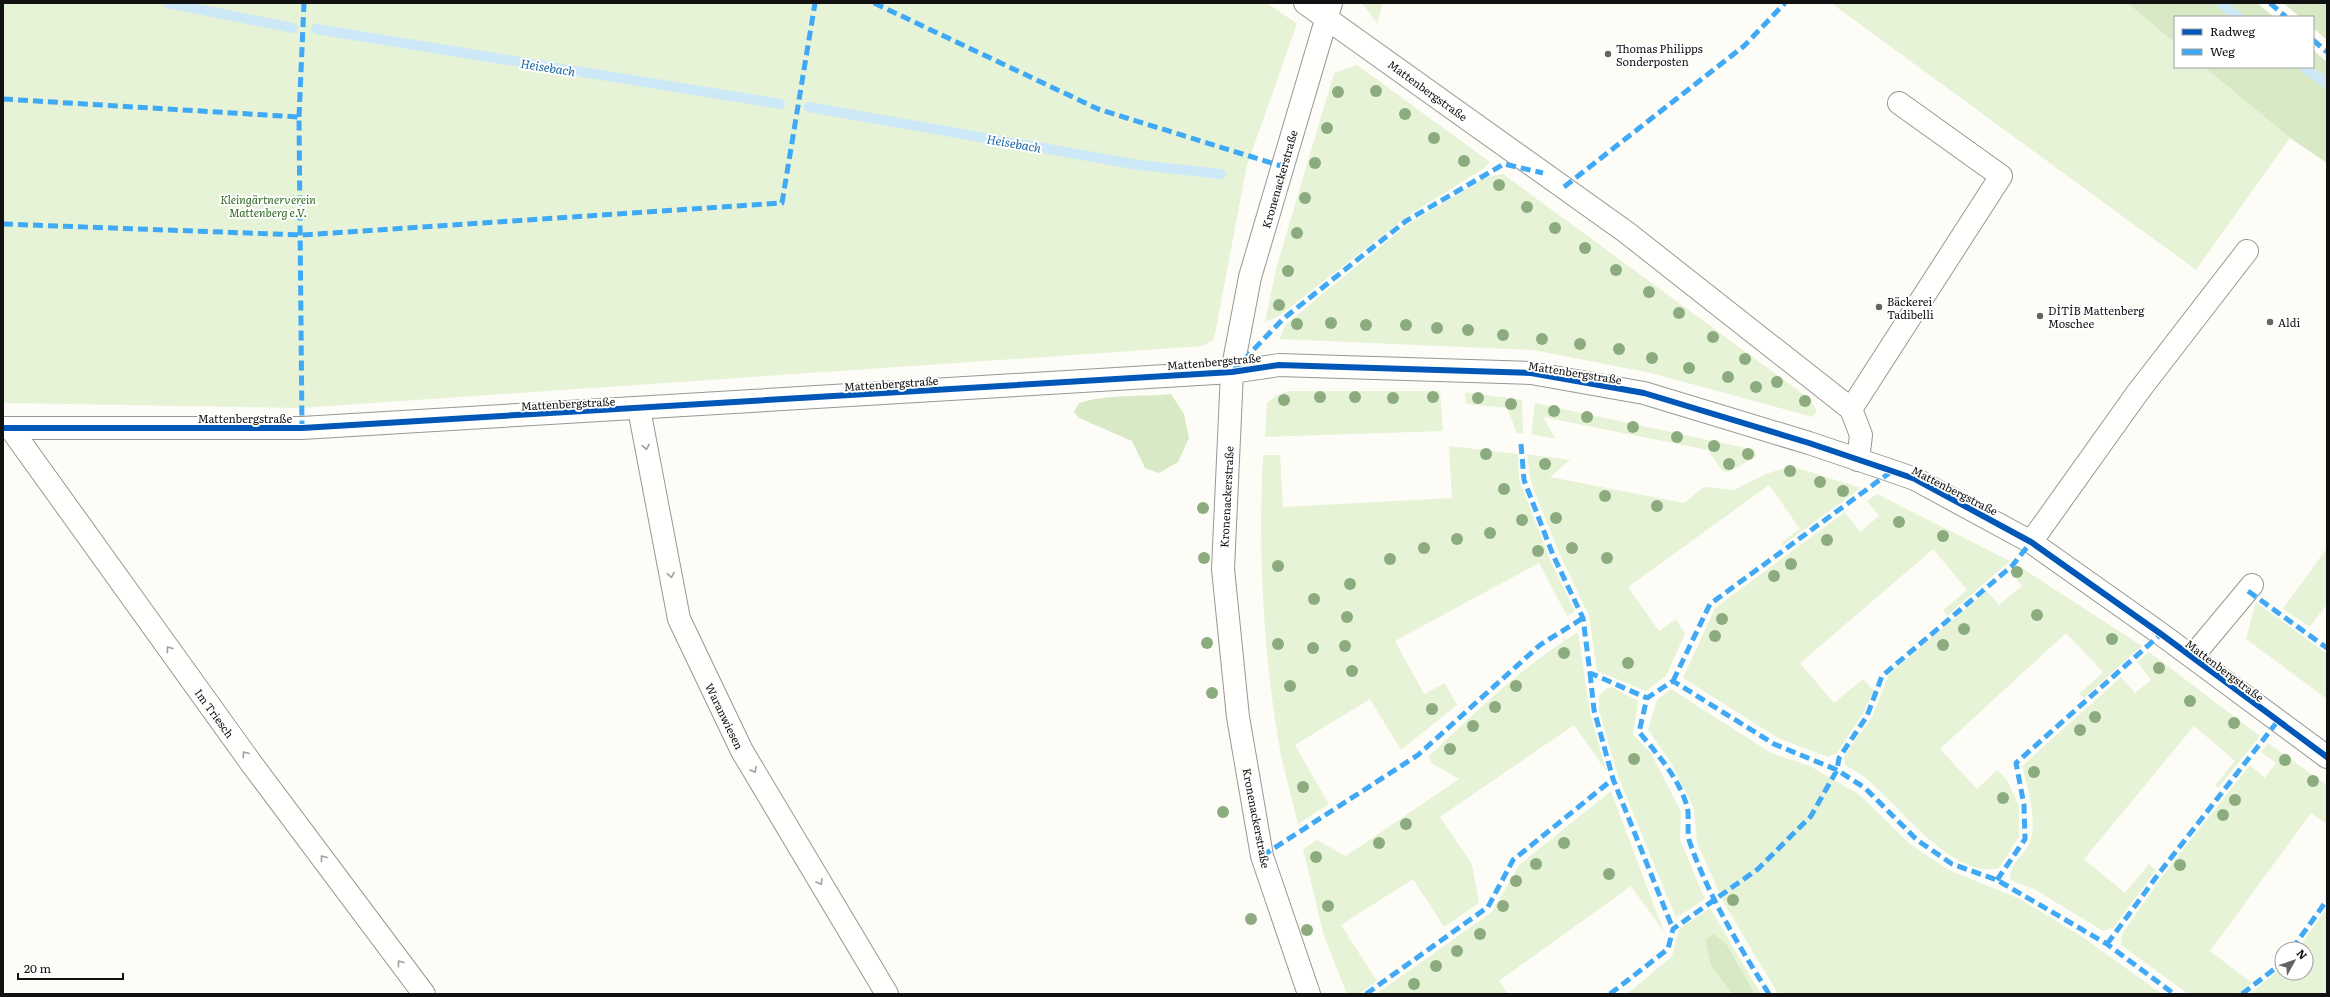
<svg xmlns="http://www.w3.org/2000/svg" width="2330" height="997" font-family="Literata,serif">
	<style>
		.green { fill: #e7f3d7 }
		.forest { fill: #d8eac5 }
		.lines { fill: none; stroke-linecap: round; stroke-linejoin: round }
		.stream { stroke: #cde8f7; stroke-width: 10 }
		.minor-casing { stroke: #979795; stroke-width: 24 }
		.minor { stroke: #fffffe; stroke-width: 22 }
		.quiet { stroke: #3fa9f5; stroke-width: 5; stroke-dasharray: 10 5; stroke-linecap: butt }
		.cycleway-casing { stroke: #fff; stroke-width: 8 }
		.cycleway { stroke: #0057b8; stroke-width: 6 }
		.tree { fill: #8cac80 }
		.oneway { stroke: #a0a09f }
		.poi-dot { fill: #646362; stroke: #fff; stroke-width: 1.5 }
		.labels { text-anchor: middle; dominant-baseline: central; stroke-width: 4; stroke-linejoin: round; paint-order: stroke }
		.poi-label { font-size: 11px; fill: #111; stroke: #fff; text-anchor: start }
		.street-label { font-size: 11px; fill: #111; stroke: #fff }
		.park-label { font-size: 11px; font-style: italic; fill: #2f6b1f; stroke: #fff }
		.water-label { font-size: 12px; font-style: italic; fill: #1768a6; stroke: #fff }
	</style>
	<rect width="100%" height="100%" fill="#fdfcf7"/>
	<!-- green -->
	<path class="green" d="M 3,3 L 1267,3 L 1297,24 L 1247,165 L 1214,339 L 1204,346 L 300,408 L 7,403 L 3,403 Z
		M 1362,3 L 1383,3 L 1377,23 Z
		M 1831,3 L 2127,3 L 2175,43 L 2175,67 L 2204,67 L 2290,138 L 2196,270 Z
		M 1357,65 L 1490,162 L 1484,168 L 1405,218 L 1279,316 L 1265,322 L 1276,269 L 1334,73 Z
		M 1503,174 L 1810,399 L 1817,411 L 1813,417 L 1651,373 L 1533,350 L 1279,339 L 1286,324 L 1408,224 L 1487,177 Z
		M 1288,391 L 1440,391 L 1443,431 L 1265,437 L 1267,403 L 1277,395 Z
		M 1465,392 L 1522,400 L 1523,433 L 1517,433 L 1507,408 L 1466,404 Z
		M 1535,403 L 1755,450 L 1756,457 L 1728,472 L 1722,471 L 1708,450 L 1543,417 L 1556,439 L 1531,434 Z
		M 1449,446 L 1518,454 L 1519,479 L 1549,557 L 1575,612 L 1567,616 L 1539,563 L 1395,641 L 1424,694 L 1445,683 L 1457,705 L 1401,750 L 1370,699 L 1295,745 L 1329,804 L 1298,824 C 1292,799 1285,775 1280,750 C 1263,653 1258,553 1263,455 L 1280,455 L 1283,507 L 1452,498 Z
		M 1527,454 L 1570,460 L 1550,477 L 1684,503 L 1704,487 L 1733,490 L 1766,474 L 1791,466 L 1861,488 L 1783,545 L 1782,542 L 1800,529 L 1769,485 L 1628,587 L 1659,631 L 1676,619 L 1685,634 L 1666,676 L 1646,691 L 1597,671 L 1589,616 L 1558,550 L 1534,491 L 1530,477 Z
		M 1877,494 L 2010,561 L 1947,616 L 1943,610 L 1967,590 L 1933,549 L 1800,663 L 1834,703 L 1863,679 L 1874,691 L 1862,715 L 1837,753 L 1828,757 L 1778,738 L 1683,678 L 1715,608 L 1845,512 L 1860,532 L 1879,516 L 1867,501 Z
		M 2327,548 L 2327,604 L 2310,627 L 2283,609 Z
		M 2017,565 L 2142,646 L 2084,698 L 2079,694 L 2103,672 L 2066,633 L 1940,749 L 1977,789 L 1997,770 L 2007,780 L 2019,806 L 2019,837 L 1999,868 C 1954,880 1901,808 1870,782 C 1863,775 1853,770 1845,765 L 1844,756 L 1872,717 L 1889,674 L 1987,591 L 1999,605 L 2022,586 L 2010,571 Z
		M 2256,602 L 2327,654 L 2327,699 L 2246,639 Z
		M 1578,632 L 1590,712 L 1606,771 L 1574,725 L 1440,817 L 1472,864 L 1479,903 L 1444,927 L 1413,879 L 1341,925 L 1377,981 L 1359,994 L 1347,994 L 1324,936 L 1303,849 L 1317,840 L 1346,856 L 1459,779 L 1433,764 L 1428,757 C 1477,711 1520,668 1578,632 Z
		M 2149,652 L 2260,736 L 2218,788 L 2215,785 L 2235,761 L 2194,726 L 2084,859 L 2125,893 L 2149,864 L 2156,870 L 2113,928 L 2103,931 L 2034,889 L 2010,880 C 2011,858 2026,856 2031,839 C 2037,818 2027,786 2022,766 L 2121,677 L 2135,693 L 2151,680 L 2137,662 Z
		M 1612,687 L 1638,701 L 1633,735 L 1651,753 L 1681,812 L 1680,840 L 1705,899 L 1676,918 L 1618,776 L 1599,710 L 1599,695 L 1606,689 Z
		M 1671,689 L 1771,753 L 1810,766 L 1860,795 L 1911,845 L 1949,870 L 2020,899 L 2081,936 L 2162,994 L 1778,994 L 1724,903 L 1697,843 L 1694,809 L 1670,761 L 1648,730 L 1657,700 Z
		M 2268,743 L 2327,785 L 2327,824 L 2311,813 L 2210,951 L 2252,983 L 2238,994 L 2188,994 L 2121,945 L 2122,934 L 2163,875 L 2250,765 L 2265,778 L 2276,763 L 2261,752 Z
		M 1611,791 L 1664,932 L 1631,886 L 1499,981 L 1508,994 L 1376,994 L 1492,912 L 1519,865 Z
		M 1710,908 L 1761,994 L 1627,994 L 1672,956 L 1679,929 Z
		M 2327,908 L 2327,994 L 2250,994 L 2282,967 L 2282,973 L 2306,973 L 2306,949 L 2298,949 Z"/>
	<!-- forest -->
	<path class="forest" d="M 2127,3 L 2257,3 L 2274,17 L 2175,17 L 2175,43 Z
		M 2283,3 L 2327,3 L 2327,40 L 2313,28 L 2313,17 L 2300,17 Z
		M 2313,50 L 2327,62 L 2327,163 L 2290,138 L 2204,67 L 2313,67 Z
		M 1171,394 L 1184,414 L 1189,438 L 1178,462 L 1159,473 L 1145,468 L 1132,441 L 1079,418 L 1074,412 L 1079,403 C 1107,394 1141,397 1171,394 Z
		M 1714,934 L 1727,945 L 1755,994 L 1732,994 L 1711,965 L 1705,939 Z"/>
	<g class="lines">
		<!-- stream -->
		<path class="stream" d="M 168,3 L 293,28
			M 2221,3 L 2238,17
			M 316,29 L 780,104
			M 2304,67 L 2327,84
			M 809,107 L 1139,165 L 1221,174"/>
		<!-- minor casing -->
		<g class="minor-casing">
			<path id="minor" d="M 1305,3 L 1626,232 L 1851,409 L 1861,435 L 1858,460
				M 639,409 L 679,619 L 742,751 L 887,994
				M 1851,409 L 2001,176 L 1899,103
				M 3,428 L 302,428 L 1232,372 L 1279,365 L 1531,373 L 1644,393 L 1809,443 L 1892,471 L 1915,479 L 2031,542 L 2161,634 L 2327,757
				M 11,429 L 251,763 L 424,994
				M 2031,542 L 2138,392 L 2247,251
				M 2192,657 L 2252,585
				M 1309,994 L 1262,856 L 1238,717 L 1223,569 L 1232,372 L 1250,277 L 1331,3"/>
		</g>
		<!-- minor -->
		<use href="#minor" class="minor"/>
		<!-- quiet -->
		<path class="quiet" d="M 874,3 L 1098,109 L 1281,166 L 1283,163
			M 2270,3 L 2286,17
			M 2313,40 L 2327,52
			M 3,99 L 299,117 L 302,428
			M 299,117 L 304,3
			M 1564,187 L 1744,46 L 1785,3
			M 3,224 L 302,235 L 782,203 L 815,3
			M 1233,371 L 1283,319 L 1406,221 L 1504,164 L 1543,173
			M 1521,444 L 1524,480 L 1553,555 L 1583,618 L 1590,673 L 1647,698
			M 2248,591 L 2327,648
			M 1590,673 L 1594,710 L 1613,779 L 1673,929
			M 1673,681 L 1710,604 L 1892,471
			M 1262,856 L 1418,755 L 1540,645 L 1583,618
			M 1997,880 L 2025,839 L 2024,805 L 2016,763 L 2161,634
			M 2107,944 L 2160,872 L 2277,722
			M 2292,949 L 2327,900
			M 1366,994 L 1488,907 L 1513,860 L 1613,779
			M 1610,994 L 1668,949 L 1673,929 L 1758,869 L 1811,816 L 1837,770 L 1839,758 L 1867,716 L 1882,676 L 2012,566 L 2031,542
			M 1769,994 C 1739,946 1709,897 1690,843 C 1686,831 1690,818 1687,806 C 1678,777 1658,755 1639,732 L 1647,698 L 1673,681 L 1774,744 L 1837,770 L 1865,788 L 1917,840 L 1952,864 L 1997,880 L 2107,944 L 2174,994
			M 2242,994 L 2282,963"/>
		<!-- cycleway casing -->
		<g class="cycleway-casing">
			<path id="cycleway" d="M 3,428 L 302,428 L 1232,372 L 1279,365 L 1531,373 L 1644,393 L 1809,443 L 1892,471 L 1915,479 L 2031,542 L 2161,634 L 2327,757"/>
		</g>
		<!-- cycleway -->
		<use href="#cycleway" class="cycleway"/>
	</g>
	<!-- trees -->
	<g class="tree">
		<circle cx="1376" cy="91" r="6"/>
		<circle cx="1338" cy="92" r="6"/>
		<circle cx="1405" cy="114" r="6"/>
		<circle cx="1327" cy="128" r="6"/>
		<circle cx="1434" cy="138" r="6"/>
		<circle cx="1464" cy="161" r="6"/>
		<circle cx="1315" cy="163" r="6"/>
		<circle cx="1499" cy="185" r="6"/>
		<circle cx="1305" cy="198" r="6"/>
		<circle cx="1527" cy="207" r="6"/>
		<circle cx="1555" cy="228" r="6"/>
		<circle cx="1297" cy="233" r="6"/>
		<circle cx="1585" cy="248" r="6"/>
		<circle cx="1616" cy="270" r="6"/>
		<circle cx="1288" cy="271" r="6"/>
		<circle cx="1649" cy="292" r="6"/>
		<circle cx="1279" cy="305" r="6"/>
		<circle cx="1679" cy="313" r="6"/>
		<circle cx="1331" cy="323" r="6"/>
		<circle cx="1297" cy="324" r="6"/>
		<circle cx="1366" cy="325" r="6"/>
		<circle cx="1406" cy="325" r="6"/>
		<circle cx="1437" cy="328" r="6"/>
		<circle cx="1468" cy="330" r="6"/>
		<circle cx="1503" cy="335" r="6"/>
		<circle cx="1713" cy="337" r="6"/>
		<circle cx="1542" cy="339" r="6"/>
		<circle cx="1580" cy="344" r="6"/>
		<circle cx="1619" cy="349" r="6"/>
		<circle cx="1652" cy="358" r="6"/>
		<circle cx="1745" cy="359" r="6"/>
		<circle cx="1689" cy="368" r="6"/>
		<circle cx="1728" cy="377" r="6"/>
		<circle cx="1777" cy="382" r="6"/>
		<circle cx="1756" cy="387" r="6"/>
		<circle cx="1320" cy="397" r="6"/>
		<circle cx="1355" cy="397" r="6"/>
		<circle cx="1433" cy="397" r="6"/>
		<circle cx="1393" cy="398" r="6"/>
		<circle cx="1478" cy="398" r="6"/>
		<circle cx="1284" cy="400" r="6"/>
		<circle cx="1805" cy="401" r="6"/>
		<circle cx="1511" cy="404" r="6"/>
		<circle cx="1554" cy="411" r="6"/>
		<circle cx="1587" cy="417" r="6"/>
		<circle cx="1633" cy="427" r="6"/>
		<circle cx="1677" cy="437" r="6"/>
		<circle cx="1714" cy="446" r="6"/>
		<circle cx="1486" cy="454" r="6"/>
		<circle cx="1748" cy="454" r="6"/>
		<circle cx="1545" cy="464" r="6"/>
		<circle cx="1729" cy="464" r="6"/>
		<circle cx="1790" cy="471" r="6"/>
		<circle cx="1820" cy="482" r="6"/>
		<circle cx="1504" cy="489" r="6"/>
		<circle cx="1843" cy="491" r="6"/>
		<circle cx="1605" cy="496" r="6"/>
		<circle cx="1657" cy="506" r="6"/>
		<circle cx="1203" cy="508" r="6"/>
		<circle cx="1556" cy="518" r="6"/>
		<circle cx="1522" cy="520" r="6"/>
		<circle cx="1899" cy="522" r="6"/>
		<circle cx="1490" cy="533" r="6"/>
		<circle cx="1943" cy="536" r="6"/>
		<circle cx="1457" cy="539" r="6"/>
		<circle cx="1827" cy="540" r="6"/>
		<circle cx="1424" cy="548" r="6"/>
		<circle cx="1572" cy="548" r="6"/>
		<circle cx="1538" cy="551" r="6"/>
		<circle cx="1204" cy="558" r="6"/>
		<circle cx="1607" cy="558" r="6"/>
		<circle cx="1390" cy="559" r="6"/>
		<circle cx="1791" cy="564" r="6"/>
		<circle cx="1278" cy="566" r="6"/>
		<circle cx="2017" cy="572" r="6"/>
		<circle cx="1774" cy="576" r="6"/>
		<circle cx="1350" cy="584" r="6"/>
		<circle cx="1314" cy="599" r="6"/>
		<circle cx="2037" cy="615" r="6"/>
		<circle cx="1347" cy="617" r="6"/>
		<circle cx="1722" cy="619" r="6"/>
		<circle cx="1964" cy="629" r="6"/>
		<circle cx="1715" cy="636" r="6"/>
		<circle cx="2112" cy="639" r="6"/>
		<circle cx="1207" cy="643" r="6"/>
		<circle cx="1278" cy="644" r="6"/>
		<circle cx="1943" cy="645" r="6"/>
		<circle cx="1345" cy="646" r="6"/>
		<circle cx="1313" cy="648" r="6"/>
		<circle cx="1564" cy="653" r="6"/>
		<circle cx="1628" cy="663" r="6"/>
		<circle cx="2159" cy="668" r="6"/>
		<circle cx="1352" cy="671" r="6"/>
		<circle cx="1290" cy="686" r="6"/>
		<circle cx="1516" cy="686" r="6"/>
		<circle cx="1212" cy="693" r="6"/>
		<circle cx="2190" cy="701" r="6"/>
		<circle cx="1495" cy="707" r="6"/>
		<circle cx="1432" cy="709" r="6"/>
		<circle cx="2095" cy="717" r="6"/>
		<circle cx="2234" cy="723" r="6"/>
		<circle cx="1473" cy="726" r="6"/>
		<circle cx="2080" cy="730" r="6"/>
		<circle cx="1450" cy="749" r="6"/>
		<circle cx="1634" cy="759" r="6"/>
		<circle cx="2285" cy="760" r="6"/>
		<circle cx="2034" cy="772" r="6"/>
		<circle cx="2313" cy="781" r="6"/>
		<circle cx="1303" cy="787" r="6"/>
		<circle cx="2003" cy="798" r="6"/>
		<circle cx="2235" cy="800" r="6"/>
		<circle cx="1223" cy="812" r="6"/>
		<circle cx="2223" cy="815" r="6"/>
		<circle cx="1406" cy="824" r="6"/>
		<circle cx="1379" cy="843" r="6"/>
		<circle cx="1564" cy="843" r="6"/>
		<circle cx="1316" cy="857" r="6"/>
		<circle cx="1536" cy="864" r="6"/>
		<circle cx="2180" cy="865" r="6"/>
		<circle cx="1609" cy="874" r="6"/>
		<circle cx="1516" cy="881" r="6"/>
		<circle cx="1733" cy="900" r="6"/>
		<circle cx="1328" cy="906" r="6"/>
		<circle cx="1503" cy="906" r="6"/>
		<circle cx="1251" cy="919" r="6"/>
		<circle cx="1307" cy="930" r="6"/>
		<circle cx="1480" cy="934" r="6"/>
		<circle cx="1457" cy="951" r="6"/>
		<circle cx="1436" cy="966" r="6"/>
		<circle cx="1414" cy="984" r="6"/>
	</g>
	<!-- one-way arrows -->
	<defs><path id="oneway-chevron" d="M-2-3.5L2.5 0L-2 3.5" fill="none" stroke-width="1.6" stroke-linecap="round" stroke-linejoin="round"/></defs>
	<g class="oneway">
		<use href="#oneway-chevron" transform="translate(646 447) rotate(79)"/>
		<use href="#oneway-chevron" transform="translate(671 575) rotate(79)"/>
		<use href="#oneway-chevron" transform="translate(169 649) rotate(-126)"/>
		<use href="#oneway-chevron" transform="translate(245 754) rotate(-126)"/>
		<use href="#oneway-chevron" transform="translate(754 770) rotate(59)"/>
		<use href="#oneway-chevron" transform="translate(323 858) rotate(-127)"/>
		<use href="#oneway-chevron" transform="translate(820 882) rotate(59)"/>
		<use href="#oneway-chevron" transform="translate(400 963) rotate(-127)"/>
	</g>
	<!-- markers -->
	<g class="poi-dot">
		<circle cx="1608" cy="54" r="4"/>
		<circle cx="1879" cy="307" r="4"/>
		<circle cx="2040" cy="316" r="4"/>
		<circle cx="2270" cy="322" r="4"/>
	</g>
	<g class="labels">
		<!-- poi labels -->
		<g class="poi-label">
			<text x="1616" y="48">Thomas Philipps<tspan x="1616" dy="13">Sonderposten</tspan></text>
			<text x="1887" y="301">Bäckerei<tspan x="1887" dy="13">Tadibelli</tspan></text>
			<text x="2048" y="310">DİTİB Mattenberg<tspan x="2048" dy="13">Moschee</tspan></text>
			<text x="2278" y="322">Aldi</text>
		</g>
		<!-- street labels -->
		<g class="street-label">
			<text transform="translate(1428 90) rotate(36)">Mattenbergstraße</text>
			<text transform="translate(1279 179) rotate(-74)">Kronenackerstraße</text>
			<text transform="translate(1214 361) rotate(-5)">Mattenbergstraße</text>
			<text transform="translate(1575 372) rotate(9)">Mattenbergstraße</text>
			<text transform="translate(891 383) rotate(-4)">Mattenbergstraße</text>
			<text transform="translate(568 403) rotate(-3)">Mattenbergstraße</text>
			<text x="245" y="418">Mattenbergstraße</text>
			<text transform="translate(1955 490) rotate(27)">Mattenbergstraße</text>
			<text transform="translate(1226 497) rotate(-87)">Kronenackerstraße</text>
			<text transform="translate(2225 670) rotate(37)">Mattenbergstraße</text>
			<text transform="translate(215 713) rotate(54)">Im Triesch</text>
			<text transform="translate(725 716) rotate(64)">Waranwiesen</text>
			<text transform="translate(1257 818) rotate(79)">Kronenackerstraße</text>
		</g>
		<!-- park labels -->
		<g class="park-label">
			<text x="268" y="199">Kleingärtnerverein<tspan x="268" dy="13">Mattenberg e.V.</tspan></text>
		</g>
		<!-- water labels -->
		<g class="water-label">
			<text transform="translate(548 67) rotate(9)">Heisebach</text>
			<text transform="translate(1014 143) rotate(10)">Heisebach</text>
		</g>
	</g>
	<!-- border -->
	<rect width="2330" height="997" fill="none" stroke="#111111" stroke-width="8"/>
	<!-- legend -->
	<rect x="2174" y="16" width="140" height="52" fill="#ffffff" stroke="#a0a0a0"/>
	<rect x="2182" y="29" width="20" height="6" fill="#0057b8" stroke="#a0a0a0"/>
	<text x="2210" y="36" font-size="12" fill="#111111">Radweg</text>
	<rect x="2182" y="49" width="20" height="6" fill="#3fa9f5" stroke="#a0a0a0"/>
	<text x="2210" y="56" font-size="12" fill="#111111">Weg</text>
	<!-- north arrow -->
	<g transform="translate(2294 961) rotate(50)"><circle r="19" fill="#ffffff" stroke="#a0a0a0"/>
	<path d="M0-3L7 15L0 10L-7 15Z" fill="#646362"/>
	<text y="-6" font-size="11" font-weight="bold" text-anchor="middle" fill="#111111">N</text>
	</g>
	<!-- scale -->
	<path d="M18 973v6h105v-6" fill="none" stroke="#111111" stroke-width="2"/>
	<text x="24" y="973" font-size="12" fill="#111111" stroke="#ffffff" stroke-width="3" paint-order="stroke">20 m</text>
</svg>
